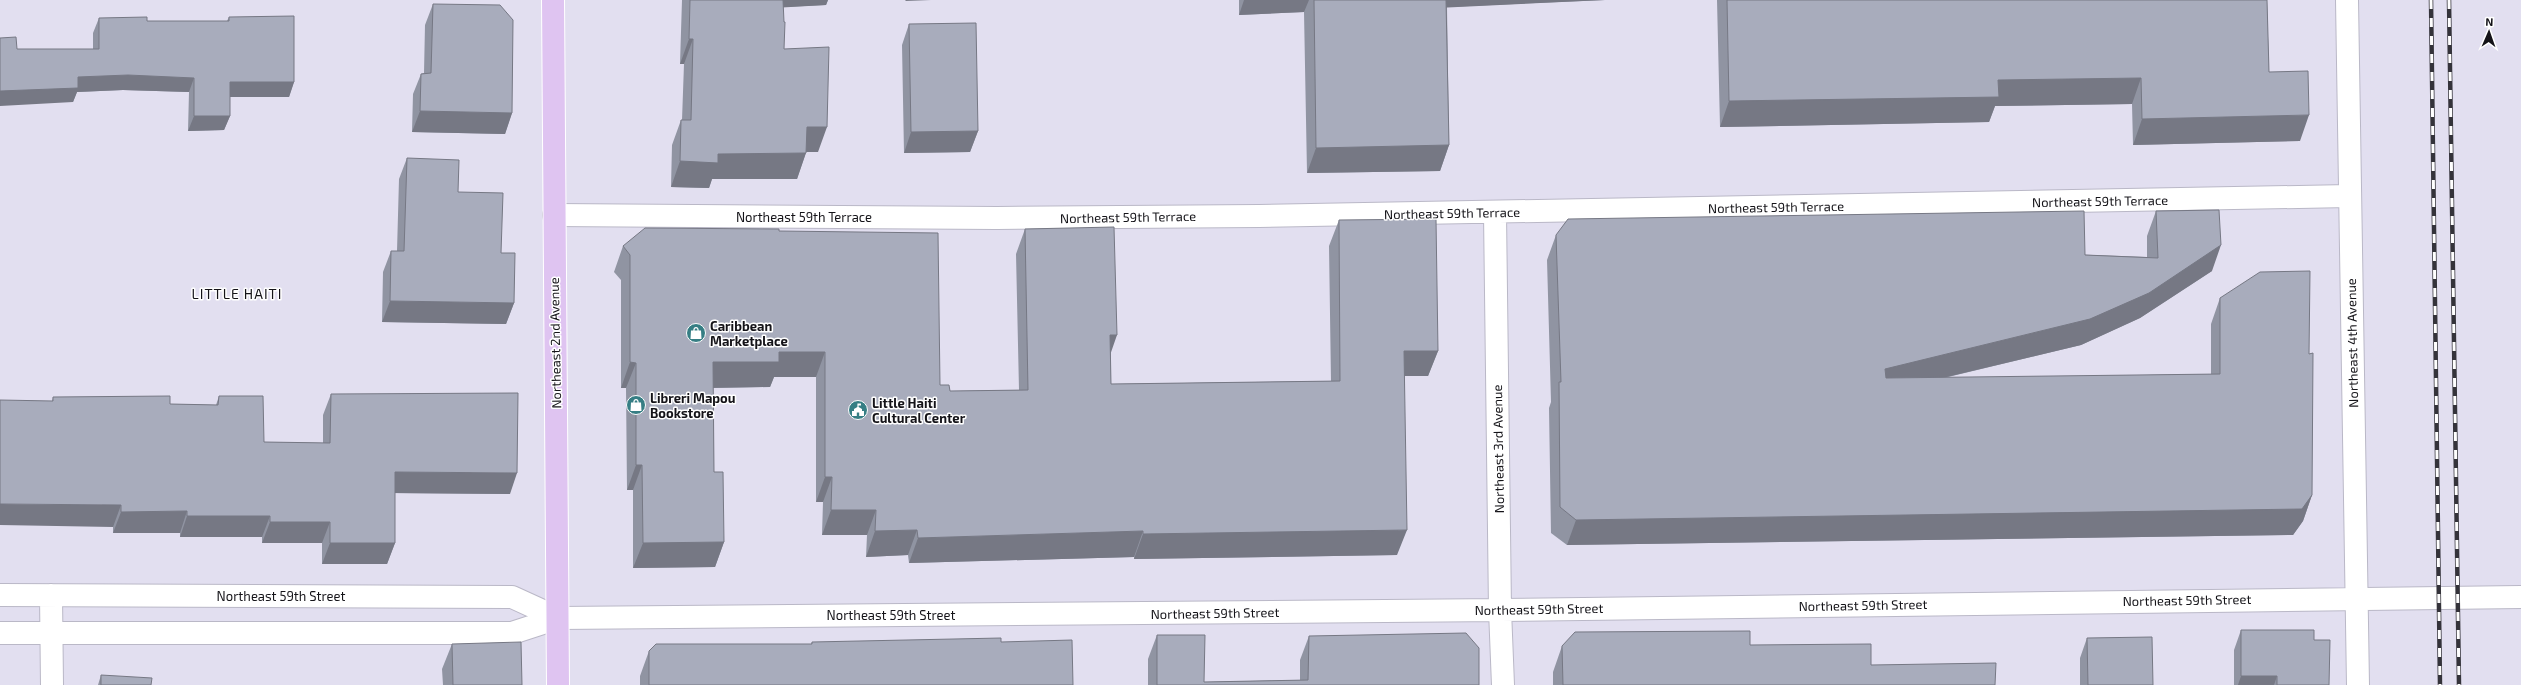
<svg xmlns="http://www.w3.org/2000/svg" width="2521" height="685" font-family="'Exo 2',sans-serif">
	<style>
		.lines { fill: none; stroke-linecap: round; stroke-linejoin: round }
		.minor-casing { stroke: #bab8c7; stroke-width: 24 }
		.major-casing { stroke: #fff; stroke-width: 24 }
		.minor { stroke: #fff; stroke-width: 22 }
		.major { stroke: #dfc4f1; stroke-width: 22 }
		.rail-casing { stroke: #34333a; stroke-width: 4.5 }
		.rail { stroke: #fff; stroke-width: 3; stroke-dasharray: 9; stroke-linecap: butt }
		.wall { fill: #9094a2 }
		.shaded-wall { fill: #767884 }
		.building { fill: #a8acbc; stroke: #767884 }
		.labels { text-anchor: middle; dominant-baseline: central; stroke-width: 3; stroke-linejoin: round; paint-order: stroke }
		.street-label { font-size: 13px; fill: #141318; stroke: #fff }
		.poi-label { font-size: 13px; font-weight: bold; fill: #141318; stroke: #fff; text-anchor: start }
		.neighbourhood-label { font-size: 14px; letter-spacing: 1px; fill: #141318; stroke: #fff }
	</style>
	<rect width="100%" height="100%" fill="#e2dff0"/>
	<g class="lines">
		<!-- minor casing -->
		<g class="minor-casing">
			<path id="minor" d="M 2347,0 L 2358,685
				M 1495,213 L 1500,610 L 1503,685
				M 554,215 L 997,218 L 1259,216 L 2349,196
				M 0,595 L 512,597 L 558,618
				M 51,595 L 52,685
				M 0,633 L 512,633 L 558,618 L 1500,610 L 2521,597"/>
		</g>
		<!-- major casing -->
		<g class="major-casing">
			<path id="major" d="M 553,0 L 558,685"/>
		</g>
		<!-- minor -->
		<use href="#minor" class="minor"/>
		<!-- major -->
		<use href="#major" class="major"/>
		<!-- rail casing -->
		<g class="rail-casing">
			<path id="rail" d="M 2431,0 L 2440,685
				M 2449,0 L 2459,685"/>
		</g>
		<!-- rail -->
		<use href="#rail" class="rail"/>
	</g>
	<!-- wall -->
	<path class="wall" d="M 682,0 L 828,0 L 826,5 L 783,7 L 784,49 L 818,152 L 806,152 L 797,179 L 712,179 L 709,188 L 671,187 L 672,145 L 681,120 L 682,120 L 684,64 L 680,64 Z
		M 1239,0 L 1605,0 L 1447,7 L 1449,145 L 1440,171 L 1307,173 L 1304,12 L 1239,15 Z
		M 1717,0 L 2267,0 L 2269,72 L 2300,141 L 2133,145 L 2132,104 L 1995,106 L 1989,122 L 1720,127 Z
		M 433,4 L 512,113 L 505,134 L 412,132 L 413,94 L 421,74 L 424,73 L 425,25 Z
		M 229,17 L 294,82 L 289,97 L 230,97 L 230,116 L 224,130 L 188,131 L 189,92 L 123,90 L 77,92 L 73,102 L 17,49 L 93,49 L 93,33 L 99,18 L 147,21 L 227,21 Z
		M 909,24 L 978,131 L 970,152 L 904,153 L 902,45 Z
		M 407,158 L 458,192 L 501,253 L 514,303 L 506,324 L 382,322 L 383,272 L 391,251 L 397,251 L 399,179 Z
		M 2156,211 L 2212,271 L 2140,318 L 2081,345 L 1944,378 L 2211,374 L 2211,324 L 2220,298 L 2309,354 L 2312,495 L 2303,521 L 2293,535 L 1567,545 L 1551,533 L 1549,408 L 1551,402 L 1547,260 L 1556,235 L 2147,257 L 2147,236 Z
		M 1339,220 L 1438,351 L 1428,376 L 1405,376 L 1397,555 L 1134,559 L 1134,557 L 909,563 L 908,555 L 866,557 L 867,535 L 822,535 L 823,502 L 816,502 L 816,377 L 774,377 L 770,387 L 713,388 L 714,472 L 724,542 L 715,567 L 633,568 L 633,490 L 627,490 L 626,388 L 621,388 L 621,280 L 614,272 L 623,246 L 779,231 L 940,385 L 950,391 L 1019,390 L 1016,254 L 1025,229 L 1111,353 L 1111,384 L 1331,381 L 1329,246 Z
		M 331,394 L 510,494 L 395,493 L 395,543 L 387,564 L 322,564 L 322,543 L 262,543 L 262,537 L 180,537 L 180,533 L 113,533 L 113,527 L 52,401 L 53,397 L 170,404 L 216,405 L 219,396 L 264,442 L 323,443 L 323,415 Z
		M 2241,630 L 2314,640 L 2329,685 L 2234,685 L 2234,650 Z
		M 1157,635 L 1204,682 L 1300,680 L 1300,660 L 1309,636 L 1479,685 L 1148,685 L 1148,659 Z
		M 2087,638 L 2153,685 L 2080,685 L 2080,658 Z
		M 812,642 L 1001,642 L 1073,685 L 640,685 L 640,676 L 649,651 L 811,644 Z
		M 452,644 L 522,685 L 443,685 L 442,669 Z
		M 1750,645 L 1871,665 L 1995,685 L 1553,685 L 1553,672 L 1562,646 Z
		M 101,675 L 151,685 L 98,685 Z"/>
	<!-- shaded-wall -->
	<path class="shaded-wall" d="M 776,0 L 828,0 L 826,5 L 773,8 Z
		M 906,0 L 931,0 L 905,1 Z
		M 1244,0 L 1309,0 L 1304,12 L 1239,15 Z
		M 1440,0 L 1605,0 L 1437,8 Z
		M 689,39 L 693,39 L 684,64 L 680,64 Z
		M 128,75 L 194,78 L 189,92 L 123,90 L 77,92 L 73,102 L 0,106 L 0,91 L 78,77 Z
		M 2141,78 L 2132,104 L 1995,106 L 1989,122 L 1720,127 L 1729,101 L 1998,80 Z
		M 230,82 L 294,82 L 289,97 L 224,97 Z
		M 420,111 L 512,113 L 505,134 L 412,132 Z
		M 2309,115 L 2300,141 L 2133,145 L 2142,119 Z
		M 194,116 L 230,116 L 224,130 L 188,131 Z
		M 807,127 L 827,127 L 818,152 L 798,152 Z
		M 978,131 L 970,152 L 904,153 L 911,132 Z
		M 1449,145 L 1440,171 L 1307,173 L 1316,148 Z
		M 806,153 L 797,179 L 712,179 L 709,188 L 671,187 L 680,161 L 718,154 Z
		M 2221,245 L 2212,271 L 2140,318 L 2081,345 L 1875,394 L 1885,369 Z
		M 390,301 L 514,303 L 506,324 L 382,322 Z
		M 1110,335 L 1117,335 L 1108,361 Z
		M 1404,351 L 1438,351 L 1428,376 L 1395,376 Z
		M 779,352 L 825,352 L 816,377 L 774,377 L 770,387 L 703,388 L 713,362 Z
		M 630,362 L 636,363 L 626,388 L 621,388 Z
		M 636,465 L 642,465 L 633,490 L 627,490 Z
		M 395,472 L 517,473 L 510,494 L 387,493 Z
		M 825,477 L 832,477 L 823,502 L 816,502 Z
		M 2312,495 L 2303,521 L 2293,535 L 1567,545 L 1576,520 Z
		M 0,504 L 121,505 L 113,527 L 0,525 Z
		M 831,510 L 876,510 L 867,535 L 822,535 Z
		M 187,511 L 180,533 L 113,533 L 121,512 Z
		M 187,516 L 270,516 L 262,537 L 180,537 Z
		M 270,522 L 330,522 L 322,543 L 262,543 Z
		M 917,530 L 908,555 L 866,557 L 875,531 Z
		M 1407,530 L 1397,555 L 1134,559 L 1143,534 Z
		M 1143,531 L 1134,557 L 909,563 L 918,538 Z
		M 724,542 L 715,567 L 633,568 L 643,543 Z
		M 330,543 L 395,543 L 387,564 L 322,564 Z
		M 2241,676 L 2277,676 L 2274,685 L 2238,685 Z"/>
	<!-- building -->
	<path class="building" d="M 690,0 L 783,0 L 784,22 L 785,22 L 784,49 L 829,47 L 827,127 L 807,127 L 806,153 L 718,154 L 718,163 L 680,161 L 681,120 L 691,120 L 693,39 L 689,39 Z
		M 1314,0 L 1446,0 L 1449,145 L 1316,148 Z
		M 1727,0 L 2267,0 L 2269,72 L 2308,71 L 2309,115 L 2142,119 L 2141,78 L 1998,80 L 1999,97 L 1729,101 Z
		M 433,4 L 500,5 L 513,20 L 512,113 L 420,111 L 421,74 L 431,73 Z
		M 294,16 L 294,82 L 230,82 L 230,116 L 194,116 L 194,78 L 128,75 L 78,77 L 78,88 L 0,91 L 0,38 L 16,37 L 17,49 L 99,49 L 99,18 L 147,17 L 147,21 L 229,21 L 229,17 Z
		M 976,23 L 978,131 L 911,132 L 909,24 Z
		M 407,158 L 459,160 L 458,192 L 503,193 L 501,253 L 515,253 L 514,303 L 390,301 L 391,251 L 404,251 Z
		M 2219,210 L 2221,245 L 2149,293 L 2090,319 L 1885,369 L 1886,378 L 2220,374 L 2220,298 L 2260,272 L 2310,271 L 2309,354 L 2313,353 L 2312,495 L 2302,509 L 1576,520 L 1560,507 L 1559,382 L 1561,382 L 1556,235 L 1568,219 L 2084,211 L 2085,255 L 2158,258 L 2156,211 Z
		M 1436,219 L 1438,351 L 1404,351 L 1407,530 L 1143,534 L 1143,531 L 918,538 L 917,530 L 875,531 L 876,510 L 831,510 L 832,477 L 825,477 L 825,352 L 779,352 L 779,362 L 713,362 L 714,472 L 723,472 L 724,542 L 643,543 L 642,465 L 636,465 L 636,363 L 630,362 L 630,255 L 623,246 L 645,228 L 779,229 L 779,231 L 938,233 L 940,385 L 949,385 L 950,391 L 1028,390 L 1025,229 L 1114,227 L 1117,335 L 1110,335 L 1111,384 L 1340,381 L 1339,220 Z
		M 518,393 L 517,473 L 395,472 L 395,543 L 330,543 L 330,522 L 270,522 L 270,516 L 187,516 L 187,511 L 121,512 L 121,505 L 0,504 L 0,400 L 53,401 L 53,397 L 170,396 L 170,404 L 218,405 L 219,396 L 263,396 L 264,442 L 330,443 L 331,394 Z
		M 2241,630 L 2314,630 L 2314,640 L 2330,640 L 2329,685 L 2277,685 L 2277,676 L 2241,676 Z
		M 1750,631 L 1750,645 L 1871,644 L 1871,665 L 1996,663 L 1995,685 L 1563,685 L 1562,646 L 1575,632 Z
		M 1466,633 L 1479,648 L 1479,685 L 1157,685 L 1157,635 L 1205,635 L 1204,682 L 1308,680 L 1309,636 Z
		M 2152,637 L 2153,685 L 2088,685 L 2087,638 Z
		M 1001,638 L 1001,642 L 1072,640 L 1073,685 L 649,685 L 649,651 L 656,644 L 812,644 L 812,642 Z
		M 521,642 L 522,685 L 453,685 L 452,644 Z
		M 101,675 L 152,678 L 151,685 L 101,685 Z"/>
	<!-- icons -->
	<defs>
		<g id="shop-disc" transform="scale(1)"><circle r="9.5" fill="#367e84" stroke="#fff"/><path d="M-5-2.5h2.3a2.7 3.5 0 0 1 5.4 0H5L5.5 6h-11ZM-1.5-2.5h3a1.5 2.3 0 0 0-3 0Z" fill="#fff"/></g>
		<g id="civic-disc" transform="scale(1)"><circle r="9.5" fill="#367e84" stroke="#fff"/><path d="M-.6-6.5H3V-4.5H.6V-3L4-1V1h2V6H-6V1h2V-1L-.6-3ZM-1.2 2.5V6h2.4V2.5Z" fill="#fff"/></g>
	</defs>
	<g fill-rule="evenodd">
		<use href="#shop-disc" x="696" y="333"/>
		<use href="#shop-disc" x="636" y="405"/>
		<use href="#civic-disc" x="858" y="410"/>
	</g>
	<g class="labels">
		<!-- street labels -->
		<g class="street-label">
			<text transform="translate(2100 201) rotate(-1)">Northeast 59th Terrace</text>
			<text transform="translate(1776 207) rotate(-1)">Northeast 59th Terrace</text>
			<text transform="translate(1452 213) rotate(-1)">Northeast 59th Terrace</text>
			<text x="804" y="217">Northeast 59th Terrace</text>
			<text transform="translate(1128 217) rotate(-1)">Northeast 59th Terrace</text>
			<text transform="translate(555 343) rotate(-91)">Northeast 2nd Avenue</text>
			<text transform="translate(2352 343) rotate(-91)">Northeast 4th Avenue</text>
			<text transform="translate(1498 449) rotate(-91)">Northeast 3rd Avenue</text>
			<text x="281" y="596">Northeast 59th Street</text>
			<text transform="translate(2187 600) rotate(-1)">Northeast 59th Street</text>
			<text transform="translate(1863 605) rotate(-1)">Northeast 59th Street</text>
			<text transform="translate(1539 609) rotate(-1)">Northeast 59th Street</text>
			<text transform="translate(1215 613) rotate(-1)">Northeast 59th Street</text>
			<text x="891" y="615">Northeast 59th Street</text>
		</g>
		<!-- poi labels -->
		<g class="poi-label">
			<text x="710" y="326">Caribbean<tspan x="710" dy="15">Marketplace</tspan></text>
			<text x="650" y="398">Libreri Mapou<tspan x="650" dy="15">Bookstore</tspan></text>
			<text x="872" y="403">Little Haiti<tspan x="872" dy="15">Cultural Center</tspan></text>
		</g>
		<!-- neighbourhood labels -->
		<g class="neighbourhood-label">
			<text x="237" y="293">LITTLE HAITI</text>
		</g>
	</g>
	<!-- north arrow -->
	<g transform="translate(2489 32) rotate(2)" stroke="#ffffff" stroke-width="3" paint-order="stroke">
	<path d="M0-3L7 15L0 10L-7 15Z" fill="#141318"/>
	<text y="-6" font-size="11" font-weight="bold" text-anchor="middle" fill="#141318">N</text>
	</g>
</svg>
